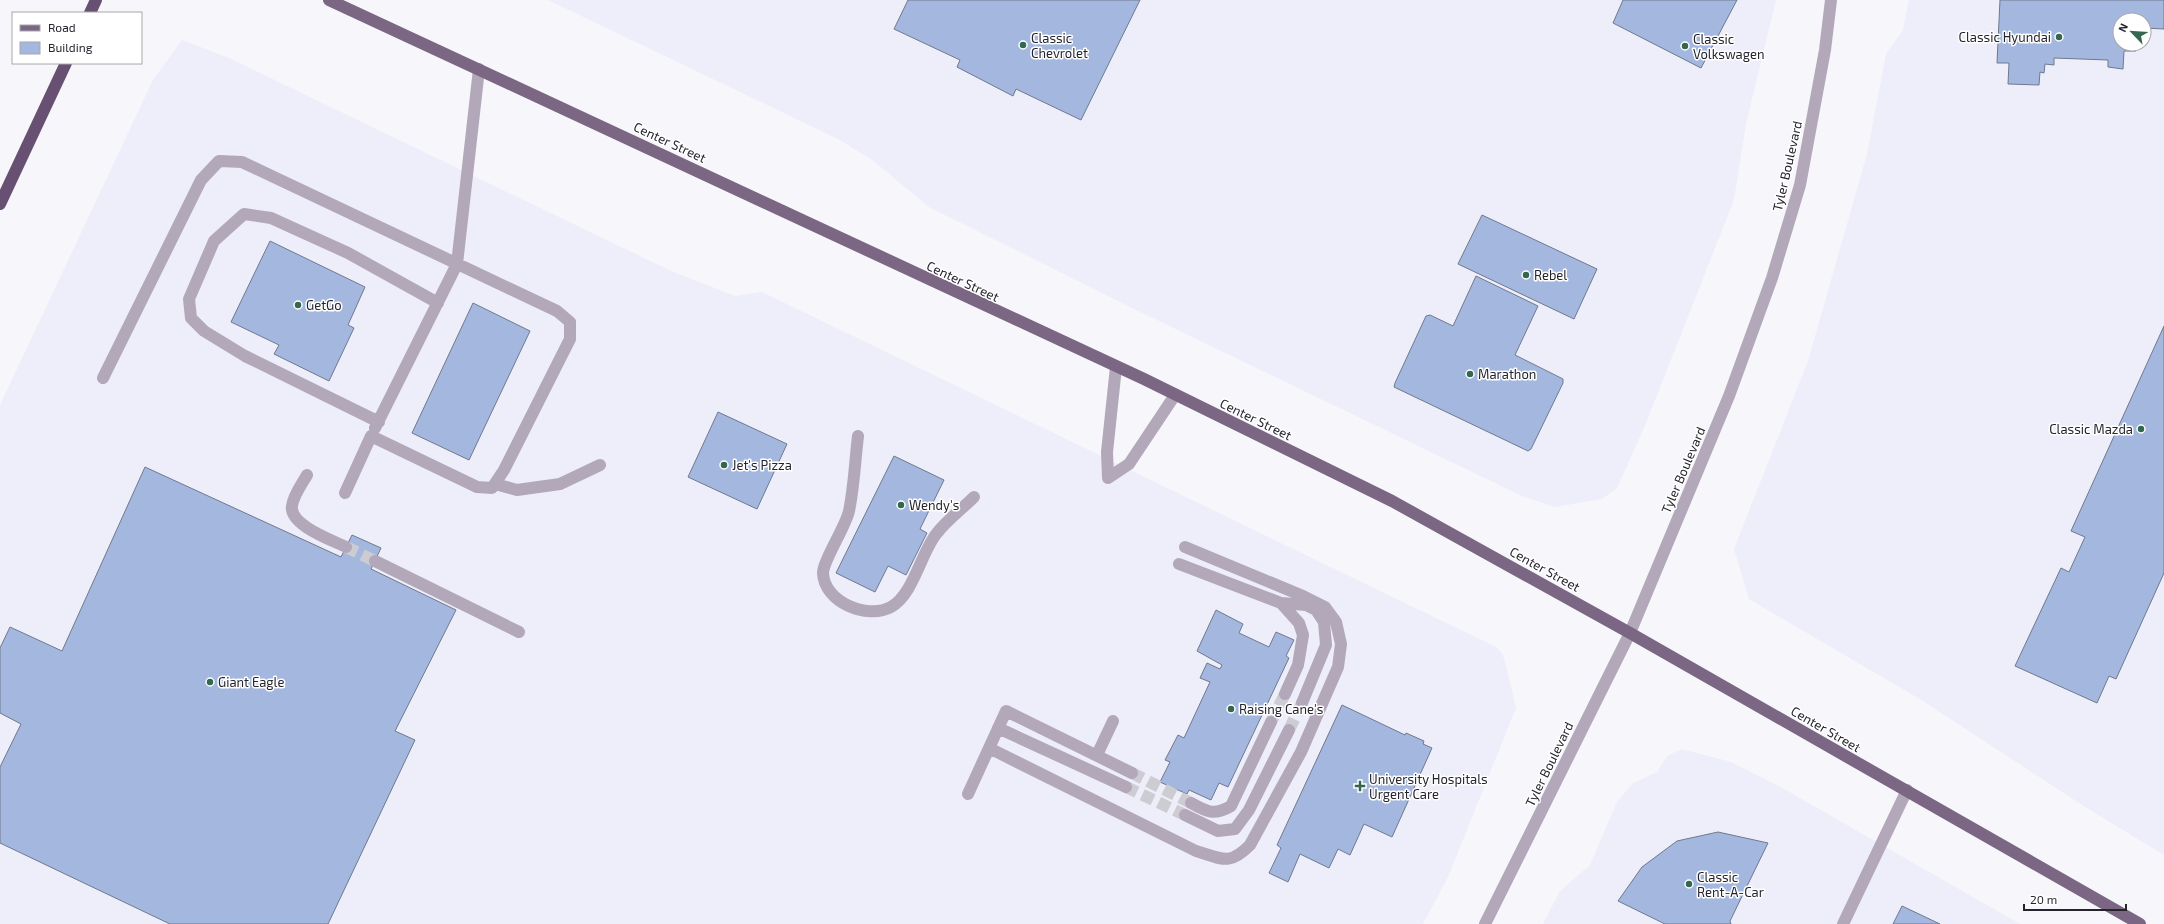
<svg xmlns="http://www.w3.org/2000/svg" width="2164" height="924" font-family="'Exo 2',sans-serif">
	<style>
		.built { fill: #eeedfa; fill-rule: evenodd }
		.building { fill: #a4b8df; stroke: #6e798e }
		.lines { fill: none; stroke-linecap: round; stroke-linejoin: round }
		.minor-tunnel { stroke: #ccccd2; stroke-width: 12; stroke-dasharray: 12 6; stroke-linecap: butt }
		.minor { stroke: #b3a8b9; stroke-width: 12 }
		.major { stroke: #7b6784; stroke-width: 12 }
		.highway { stroke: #675071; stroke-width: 12 }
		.poi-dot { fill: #33684e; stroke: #fff; stroke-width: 1.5 }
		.labels { text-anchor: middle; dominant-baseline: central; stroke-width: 3; stroke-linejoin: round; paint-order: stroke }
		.poi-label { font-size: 13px; fill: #25242d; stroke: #fff; text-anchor: start }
		.street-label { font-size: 13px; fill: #25242d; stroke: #fff }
	</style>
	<rect width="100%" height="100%" fill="#f6f6fb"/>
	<!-- built -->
	<path class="built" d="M 548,0 L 1776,0 L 1746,124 L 1734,200 L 1646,423 L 1617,488 L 1602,499 L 1555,507 L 1522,496 L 1126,305 L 929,207 L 871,159 L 838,139 Z
		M 1909,0 L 2164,0 L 2164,855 L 2082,805 L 1923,701 L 1749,599 L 1734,549 L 1808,361 L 1867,154 L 1886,54 L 1903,30 ZM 2120,20 L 2144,20 L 2144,44 L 2120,44 Z
		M 182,40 L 229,58 L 671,271 L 735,296 L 762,292 L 1496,647 L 1502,653 L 1505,662 L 1516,708 L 1448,877 L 1423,924 L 0,924 L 0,405 L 153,80 Z
		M 1682,749 L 1731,762 L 1779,786 L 2020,924 L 1543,924 L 1560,891 L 1590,865 L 1617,802 L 1633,783 L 1657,772 L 1667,756 Z"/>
	<!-- building -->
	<path class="building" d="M 908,0 L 1140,0 L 1081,120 L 1016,89 L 1013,96 L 957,67 L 960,60 L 894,29 Z
		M 1623,0 L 1737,0 L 1701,68 L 1613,23 Z
		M 2000,0 L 2164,0 L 2164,29 L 2144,28 L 2144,20 L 2120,20 L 2120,44 L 2136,44 L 2136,51 L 2124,51 L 2123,69 L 2108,67 L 2108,60 L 2054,58 L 2054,65 L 2045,64 L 2044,73 L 2040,72 L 2039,85 L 2008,84 L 2009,63 L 1997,63 Z
		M 1482,215 L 1597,269 L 1574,319 L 1458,264 Z
		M 270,241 L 365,287 L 348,325 L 354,328 L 329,381 L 274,354 L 279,345 L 231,322 Z
		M 1476,276 L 1538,306 L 1515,355 L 1563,379 L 1563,383 L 1531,449 L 1528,451 L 1394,387 L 1395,383 L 1426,316 L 1430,315 L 1453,326 Z
		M 473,303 L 530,331 L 469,460 L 412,433 Z
		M 2164,326 L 2164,573 L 2116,679 L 2109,676 L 2097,703 L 2015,666 L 2061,568 L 2069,572 L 2085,537 L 2071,531 Z
		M 718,412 L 787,444 L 757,509 L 688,477 Z
		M 894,456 L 944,480 L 920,529 L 927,533 L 906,575 L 888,566 L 875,592 L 836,573 Z
		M 145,467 L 341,557 L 352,535 L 381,548 L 371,569 L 456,610 L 395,731 L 415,740 L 328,924 L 170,924 L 0,843 L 0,767 L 21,724 L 0,713 L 0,648 L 10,627 L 62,651 Z
		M 1216,610 L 1243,624 L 1239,633 L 1269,647 L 1276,632 L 1294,640 L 1286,656 L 1289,658 L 1228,787 L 1219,783 L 1211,800 L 1189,790 L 1187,794 L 1160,782 L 1170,762 L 1165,760 L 1178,735 L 1184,738 L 1210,682 L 1200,678 L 1207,663 L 1220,669 L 1222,665 L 1197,651 Z
		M 1342,705 L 1405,735 L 1406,733 L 1424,741 L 1423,744 L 1432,748 L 1392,837 L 1364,824 L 1350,855 L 1338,849 L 1329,868 L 1300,854 L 1288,882 L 1269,873 L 1281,848 L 1277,845 Z
		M 1718,832 L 1768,843 L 1730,921 L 1731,924 L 1665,924 L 1618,901 L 1642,867 L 1677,841 Z
		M 1902,906 L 1940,924 L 1893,924 Z"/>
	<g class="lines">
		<!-- minor-tunnel -->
		<path class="minor-tunnel" d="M 346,547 L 375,561
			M 1271,722 L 1285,694
			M 1289,730 L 1302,703
			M 1132,773 L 1191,803
			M 1126,787 L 1185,815"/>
		<!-- minor -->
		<path class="minor" d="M 103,378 L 201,180 L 219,161 L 242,162 L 557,311 L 570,322 L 570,339 L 504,470 L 492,488 L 477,487 L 371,436 L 345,493
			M 379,422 L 245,356 L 204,331 L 191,318 L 189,299 L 214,241 L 244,214 L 271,218 L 348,253 L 438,303
			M 375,428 L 457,264 L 479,69
			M 858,436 C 855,461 854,487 849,511 C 846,526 823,561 823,573 C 824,602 867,620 891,607 C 914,594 921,552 937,533 C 947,520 962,509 974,497
			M 307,475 C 302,484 293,496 292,506 C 289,525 332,540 346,547
			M 1108,478 L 1107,452 L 1116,367
			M 1108,478 L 1129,464 L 1175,395
			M 495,484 L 517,490 L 560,484 L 600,465
			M 375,561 L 519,632
			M 1179,564 L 1281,603 L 1299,623 L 1303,635 L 1298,665 L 1285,694
			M 1281,603 L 1306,605 L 1316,610 L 1324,622 L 1326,645 L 1302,703
			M 998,728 L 1126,787
			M 989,748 L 1196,851 C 1223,859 1229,866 1250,845 L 1301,752 L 1338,667 L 1341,644 L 1336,622 L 1325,607 L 1303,596 L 1185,547
			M 1097,755 L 1113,721
			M 968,794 L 1006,711 L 1132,773
			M 1191,803 C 1207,812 1214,816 1231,806 L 1271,722
			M 1185,815 L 1218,831 L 1235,829 L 1249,810 L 1289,730
			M 1485,924 L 1630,633 L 1729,396 L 1772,278 L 1800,185 L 1825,50 L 1831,0
			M 1843,924 L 1907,790"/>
		<!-- major -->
		<path class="major" d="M 329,0 L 1144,379 L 1392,501 L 1630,633 L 2140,924"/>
		<!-- highway -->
		<path class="highway" d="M 90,13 L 96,0
			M 0,204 L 66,63"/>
	</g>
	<!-- markers -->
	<g class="poi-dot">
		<circle cx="2059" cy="37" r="4"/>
		<circle cx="1023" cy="45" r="4"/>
		<circle cx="1685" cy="46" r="4"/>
		<circle cx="1526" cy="275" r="4"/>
		<circle cx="298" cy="305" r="4"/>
		<circle cx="1470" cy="374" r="4"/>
		<circle cx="2141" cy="429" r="4"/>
		<circle cx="724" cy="465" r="4"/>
		<circle cx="901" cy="505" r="4"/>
		<circle cx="210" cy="682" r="4"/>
		<circle cx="1231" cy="709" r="4"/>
		<path d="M1358 780h4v4h4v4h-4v4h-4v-4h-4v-4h4z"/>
		<circle cx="1689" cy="884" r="4"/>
	</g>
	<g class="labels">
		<!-- poi labels -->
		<g class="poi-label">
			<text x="2051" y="37" text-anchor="end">Classic Hyundai</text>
			<text x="1031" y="38">Classic<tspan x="1031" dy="15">Chevrolet</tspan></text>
			<text x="1693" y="39">Classic<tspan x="1693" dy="15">Volkswagen</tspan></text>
			<text x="1534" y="275">Rebel</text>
			<text x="306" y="305">GetGo</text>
			<text x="1478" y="374">Marathon</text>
			<text x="2133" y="429" text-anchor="end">Classic Mazda</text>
			<text x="732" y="465">Jet's Pizza</text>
			<text x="909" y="505">Wendy's</text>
			<text x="218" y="682">Giant Eagle</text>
			<text x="1239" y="709">Raising Cane's</text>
			<text x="1369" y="779">University Hospitals<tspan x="1369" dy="15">Urgent Care</tspan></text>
			<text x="1697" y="877">Classic<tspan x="1697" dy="15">Rent-A-Car</tspan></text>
		</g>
		<!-- street labels -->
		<g class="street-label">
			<text transform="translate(670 142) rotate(25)">Center Street</text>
			<text transform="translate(1787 166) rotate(-77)">Tyler Boulevard</text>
			<text transform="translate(963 281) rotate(25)">Center Street</text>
			<text transform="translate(1256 419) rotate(26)">Center Street</text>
			<text transform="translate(1683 470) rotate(-67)">Tyler Boulevard</text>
			<text transform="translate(1545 569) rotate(29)">Center Street</text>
			<text transform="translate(1826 729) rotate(30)">Center Street</text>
			<text transform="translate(1549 764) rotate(-64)">Tyler Boulevard</text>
		</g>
	</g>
	<!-- legend -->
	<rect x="12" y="12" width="130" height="52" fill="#ffffff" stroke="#a8a7ab"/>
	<rect x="20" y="25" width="20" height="6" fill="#7b6784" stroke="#a8a7ab"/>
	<text x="48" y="32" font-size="12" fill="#25242d">Road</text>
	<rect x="20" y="42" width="20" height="12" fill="#a4b8df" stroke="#a8a7ab"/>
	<text x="48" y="52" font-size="12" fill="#25242d">Building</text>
	<!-- north arrow -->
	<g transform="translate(2132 32) rotate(295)"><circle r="19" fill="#ffffff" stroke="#a8a7ab"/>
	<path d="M0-3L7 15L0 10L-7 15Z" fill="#33684e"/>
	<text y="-6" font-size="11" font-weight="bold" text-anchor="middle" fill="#25242d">N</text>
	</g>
	<!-- scale -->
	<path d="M2024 904v6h102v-6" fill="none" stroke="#25242d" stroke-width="2"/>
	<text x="2030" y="904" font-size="12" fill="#25242d" stroke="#ffffff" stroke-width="3" paint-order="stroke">20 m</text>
</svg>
